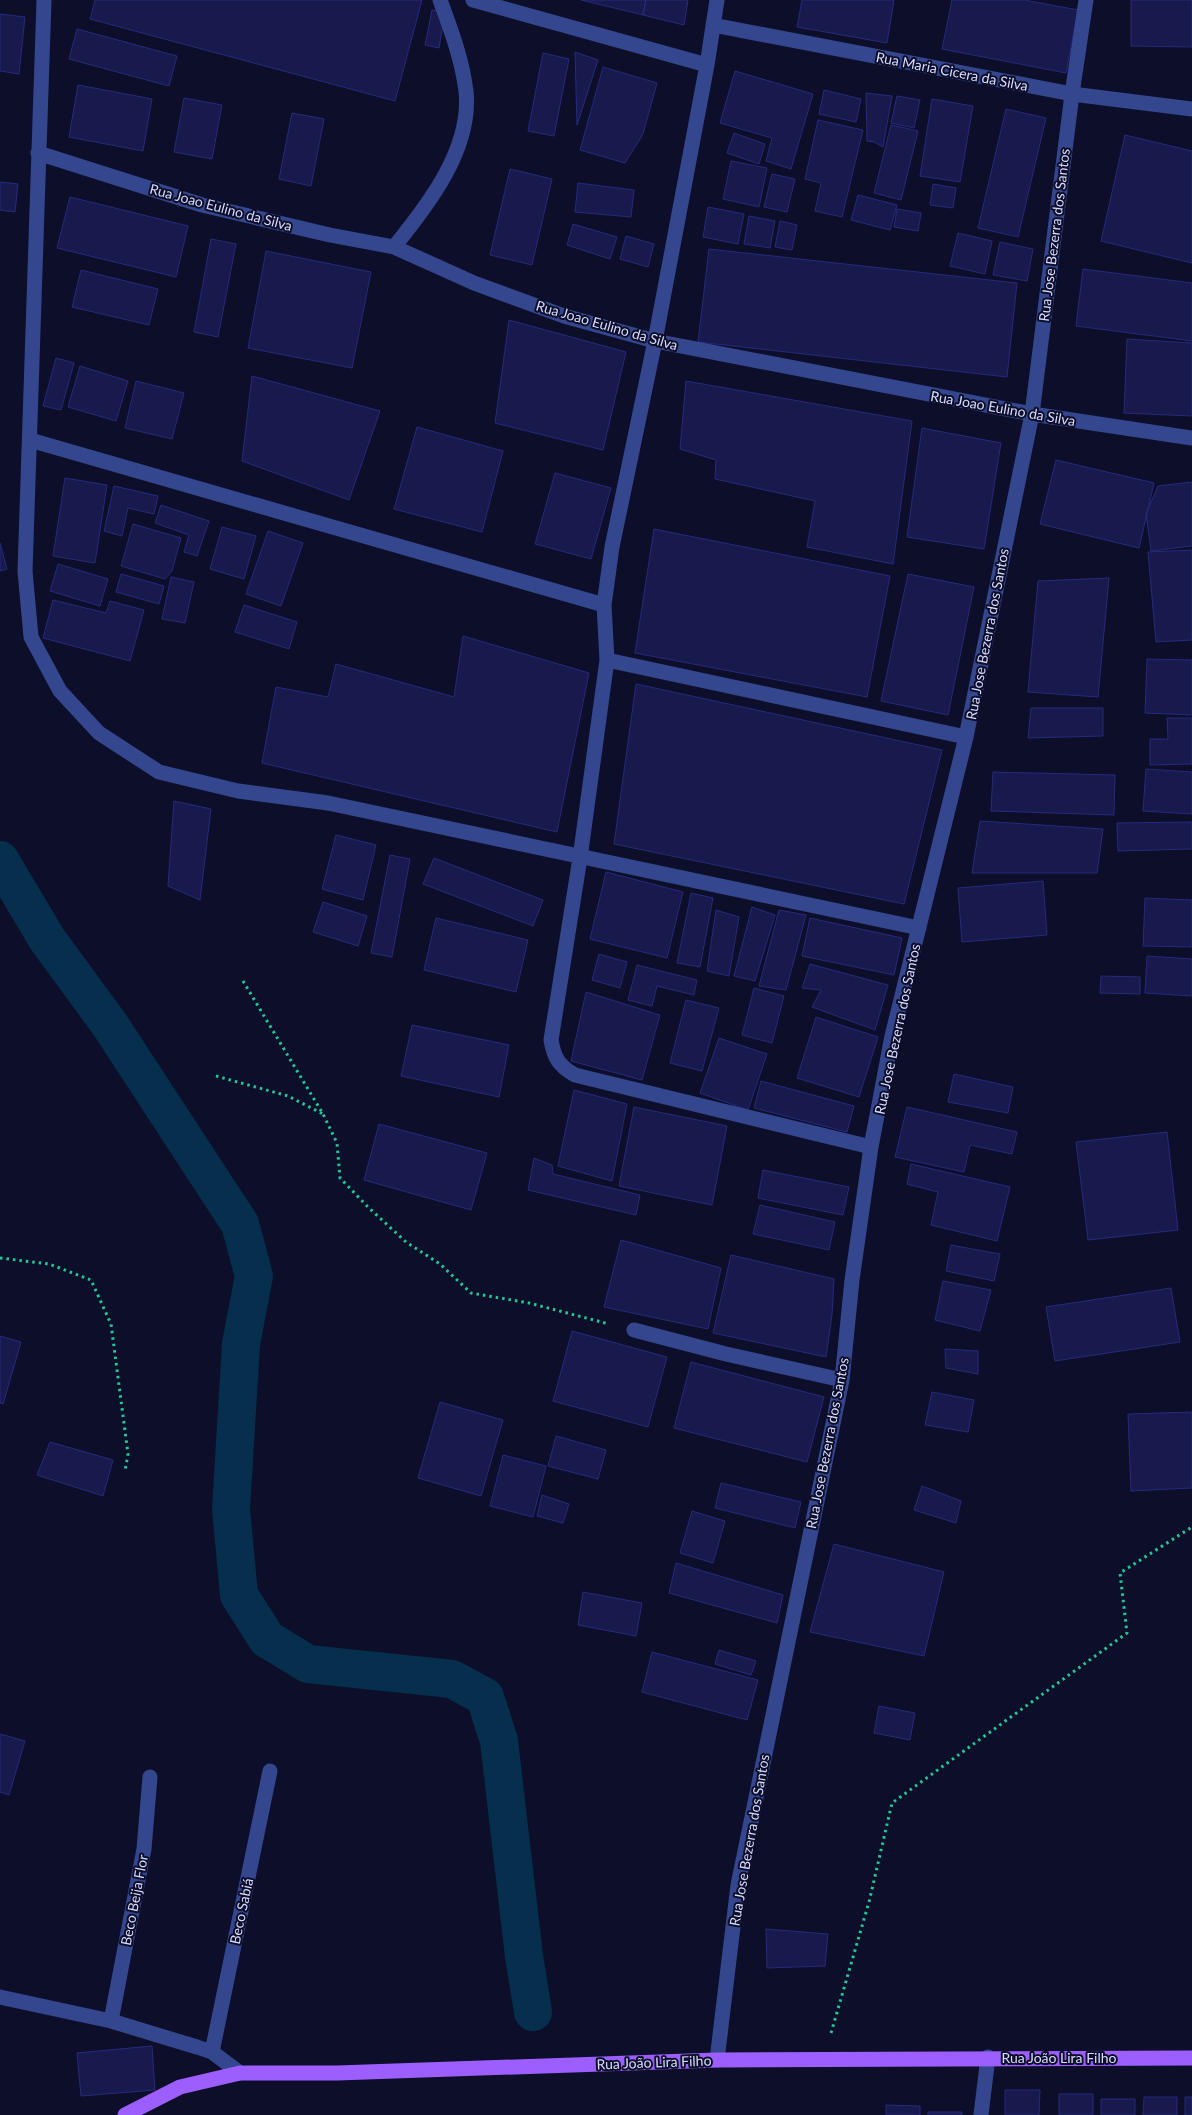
<svg xmlns="http://www.w3.org/2000/svg" width="1192" height="2115" font-family="Lato,sans-serif">
	<style>
		.lines { fill: none; stroke-linecap: round; stroke-linejoin: round }
		.canal { stroke: #052f4c; stroke-width: 38 }
		.building { fill: #18194d; stroke: #272a7c }
		.path { stroke: #23c796; stroke-width: 3; stroke-dasharray: 2.5 4; stroke-linecap: butt }
		.minor { stroke: #34468e; stroke-width: 15 }
		.major { stroke: #9d5eff; stroke-width: 15 }
		.labels { text-anchor: middle; dominant-baseline: central; stroke-width: 4; stroke-linejoin: round; paint-order: stroke }
		.street-label { font-size: 14px; fill: #d7dcff; stroke: #0d0f2a }
	</style>
	<rect width="100%" height="100%" fill="#0d0f2a"/>
	<g class="lines">
		<!-- canal -->
		<path class="canal" d="M 0,860 L 47,939 L 110,1025 L 240,1224 L 254,1276 L 241,1344 L 231,1509 L 239,1595 L 267,1639 L 308,1664 L 452,1679 L 485,1697 L 499,1741 L 524,1956 L 533,2012"/>
	</g>
	<!-- building -->
	<path class="building" d="M 95,0 L 422,0 L 395,101 L 90,19 Z
		M 581,0 L 646,0 L 643,15 Z
		M 646,0 L 688,0 L 684,25 L 643,15 Z
		M 802,0 L 894,0 L 887,43 L 797,27 Z
		M 952,0 L 1024,0 L 1078,10 L 1066,73 L 942,49 Z
		M 1131,0 L 1192,0 L 1192,47 L 1131,46 Z
		M 432,10 L 440,12 L 444,19 L 439,48 L 425,45 Z
		M 0,14 L 25,17 L 19,74 L 0,71 Z
		M 77,29 L 177,56 L 169,86 L 69,59 Z
		M 575,52 L 598,60 L 577,125 Z
		M 543,53 L 569,59 L 554,136 L 528,131 Z
		M 603,67 L 657,83 L 643,134 L 625,163 L 580,150 Z
		M 735,71 L 813,94 L 791,169 L 766,161 L 772,138 L 720,123 Z
		M 78,85 L 152,99 L 143,151 L 69,137 Z
		M 824,90 L 861,99 L 856,122 L 819,114 Z
		M 866,93 L 892,96 L 883,147 L 874,142 L 867,141 Z
		M 897,96 L 920,100 L 914,128 L 891,123 Z
		M 184,98 L 222,105 L 212,159 L 174,152 Z
		M 932,99 L 973,106 L 960,182 L 920,176 Z
		M 1006,109 L 1046,118 L 1018,237 L 978,228 Z
		M 292,113 L 324,119 L 311,186 L 279,179 Z
		M 818,120 L 863,130 L 842,217 L 815,211 L 821,183 L 805,179 Z
		M 891,125 L 918,131 L 901,200 L 874,193 Z
		M 734,133 L 765,144 L 759,164 L 727,153 Z
		M 1125,135 L 1192,151 L 1192,263 L 1101,241 Z
		M 731,161 L 767,168 L 759,207 L 723,199 Z
		M 510,169 L 552,179 L 532,265 L 490,255 Z
		M 772,174 L 795,179 L 787,212 L 764,207 Z
		M 0,182 L 18,184 L 15,212 L 0,210 Z
		M 578,183 L 634,190 L 631,217 L 575,212 Z
		M 933,184 L 956,188 L 953,208 L 930,205 Z
		M 858,195 L 897,205 L 890,230 L 851,220 Z
		M 70,197 L 188,226 L 176,277 L 57,248 Z
		M 708,207 L 744,214 L 738,244 L 703,237 Z
		M 897,209 L 921,213 L 918,231 L 894,227 Z
		M 749,216 L 775,221 L 770,248 L 744,244 Z
		M 780,221 L 797,225 L 792,250 L 775,247 Z
		M 573,224 L 617,237 L 610,259 L 567,245 Z
		M 958,233 L 992,241 L 985,274 L 950,266 Z
		M 626,236 L 654,244 L 648,267 L 620,259 Z
		M 211,239 L 236,244 L 218,337 L 194,332 Z
		M 1000,242 L 1033,249 L 1027,281 L 993,275 Z
		M 709,249 L 1017,283 L 1007,377 L 698,342 Z
		M 266,251 L 371,272 L 352,368 L 248,348 Z
		M 1083,269 L 1192,283 L 1192,341 L 1076,326 Z
		M 81,270 L 158,289 L 149,325 L 72,307 Z
		M 509,320 L 626,352 L 603,450 L 495,423 Z
		M 1127,339 L 1192,343 L 1192,416 L 1124,413 Z
		M 56,358 L 74,363 L 61,410 L 43,406 Z
		M 80,366 L 128,381 L 116,421 L 68,407 Z
		M 252,376 L 380,411 L 349,500 L 242,461 Z
		M 136,381 L 184,393 L 172,439 L 125,428 Z
		M 686,381 L 912,421 L 893,564 L 807,547 L 815,501 L 715,479 L 716,460 L 680,449 Z
		M 417,427 L 503,451 L 482,532 L 394,509 Z
		M 922,428 L 1001,443 L 984,549 L 907,537 Z
		M 1056,460 L 1154,483 L 1139,548 L 1040,524 Z
		M 555,473 L 611,488 L 591,559 L 535,544 Z
		M 65,478 L 107,485 L 95,563 L 53,556 Z
		M 1192,482 L 1192,546 L 1151,551 L 1146,514 L 1158,486 Z
		M 114,486 L 158,496 L 154,514 L 128,508 L 122,536 L 104,531 Z
		M 161,505 L 209,521 L 197,556 L 184,552 L 189,535 L 155,523 Z
		M 133,524 L 181,538 L 172,571 L 165,579 L 121,566 Z
		M 222,527 L 256,536 L 244,579 L 210,569 Z
		M 654,529 L 890,576 L 867,697 L 635,653 Z
		M 268,531 L 303,543 L 281,606 L 246,594 Z
		M 0,543 L 7,569 L 0,571 Z
		M 1192,550 L 1192,640 L 1156,642 L 1148,552 Z
		M 58,564 L 108,579 L 100,606 L 50,591 Z
		M 121,574 L 164,586 L 159,604 L 116,592 Z
		M 908,574 L 974,587 L 948,715 L 881,701 Z
		M 171,577 L 194,582 L 185,623 L 162,619 Z
		M 1109,578 L 1098,697 L 1028,692 L 1038,581 Z
		M 53,600 L 106,613 L 110,601 L 144,610 L 130,661 L 43,638 Z
		M 244,605 L 297,622 L 289,649 L 235,632 Z
		M 463,636 L 589,673 L 557,832 L 262,763 L 276,687 L 328,697 L 336,664 L 454,697 Z
		M 1147,659 L 1192,660 L 1192,715 L 1145,713 Z
		M 636,684 L 942,750 L 904,904 L 614,844 Z
		M 1031,708 L 1103,708 L 1103,736 L 1028,738 Z
		M 1167,718 L 1192,718 L 1192,764 L 1150,765 L 1150,739 L 1168,739 Z
		M 1146,769 L 1192,772 L 1192,814 L 1143,811 Z
		M 993,772 L 1115,775 L 1114,815 L 991,811 Z
		M 174,801 L 211,809 L 200,900 L 168,886 Z
		M 980,821 L 1103,829 L 1097,873 L 972,873 Z
		M 1192,822 L 1192,849 L 1118,851 L 1117,823 Z
		M 336,835 L 376,845 L 363,900 L 322,889 Z
		M 390,855 L 410,859 L 392,957 L 371,953 Z
		M 434,858 L 543,900 L 533,926 L 423,884 Z
		M 606,872 L 683,892 L 667,958 L 590,939 Z
		M 1043,881 L 1047,935 L 962,942 L 958,888 Z
		M 691,893 L 713,898 L 700,967 L 677,963 Z
		M 1145,898 L 1192,900 L 1192,947 L 1143,946 Z
		M 323,902 L 367,916 L 358,946 L 313,932 Z
		M 752,907 L 775,915 L 755,981 L 734,976 Z
		M 716,910 L 739,917 L 729,976 L 707,971 Z
		M 779,910 L 806,915 L 786,990 L 759,986 Z
		M 436,918 L 528,940 L 516,992 L 424,970 Z
		M 810,918 L 902,938 L 894,975 L 802,956 Z
		M 599,954 L 627,962 L 620,988 L 592,980 Z
		M 1147,956 L 1192,959 L 1192,996 L 1145,993 Z
		M 810,964 L 888,985 L 875,1030 L 812,1007 L 821,990 L 802,988 Z
		M 637,965 L 697,980 L 694,995 L 657,986 L 652,1006 L 628,1000 Z
		M 1101,976 L 1140,977 L 1140,994 L 1100,993 Z
		M 754,988 L 784,996 L 772,1043 L 742,1035 Z
		M 586,992 L 660,1015 L 642,1080 L 571,1061 Z
		M 686,1000 L 719,1008 L 702,1071 L 670,1063 Z
		M 816,1017 L 878,1037 L 859,1097 L 797,1078 Z
		M 412,1025 L 509,1045 L 499,1097 L 401,1076 Z
		M 719,1038 L 767,1054 L 748,1110 L 700,1093 Z
		M 954,1074 L 1013,1087 L 1008,1113 L 948,1102 Z
		M 761,1081 L 854,1106 L 847,1132 L 754,1108 Z
		M 574,1090 L 627,1104 L 612,1181 L 558,1166 Z
		M 634,1107 L 727,1126 L 712,1205 L 619,1186 Z
		M 907,1107 L 1017,1132 L 1012,1154 L 970,1145 L 964,1172 L 895,1157 Z
		M 379,1124 L 487,1153 L 471,1210 L 364,1180 Z
		M 1167,1132 L 1178,1230 L 1088,1240 L 1076,1142 Z
		M 534,1158 L 552,1165 L 553,1174 L 640,1195 L 636,1215 L 528,1190 Z
		M 911,1164 L 1010,1187 L 997,1241 L 931,1225 L 938,1192 L 907,1184 Z
		M 763,1170 L 849,1187 L 843,1215 L 758,1198 Z
		M 760,1205 L 835,1222 L 829,1250 L 753,1234 Z
		M 621,1240 L 721,1268 L 708,1329 L 604,1307 Z
		M 951,1245 L 1000,1254 L 994,1281 L 946,1271 Z
		M 731,1255 L 834,1279 L 832,1315 L 826,1357 L 713,1333 Z
		M 943,1281 L 991,1290 L 980,1331 L 935,1320 Z
		M 1171,1288 L 1180,1342 L 1055,1361 L 1046,1307 Z
		M 572,1331 L 667,1357 L 648,1427 L 553,1401 Z
		M 0,1336 L 21,1342 L 3,1404 L 0,1403 Z
		M 945,1349 L 978,1351 L 978,1374 L 946,1368 Z
		M 691,1362 L 824,1397 L 807,1462 L 674,1428 Z
		M 932,1392 L 974,1400 L 968,1432 L 925,1425 Z
		M 440,1402 L 503,1420 L 481,1496 L 418,1478 Z
		M 1192,1412 L 1192,1488 L 1131,1491 L 1128,1414 Z
		M 556,1436 L 606,1450 L 598,1479 L 548,1466 Z
		M 50,1442 L 113,1460 L 103,1496 L 37,1475 Z
		M 503,1455 L 546,1466 L 533,1517 L 490,1506 Z
		M 721,1483 L 801,1502 L 795,1528 L 715,1508 Z
		M 922,1486 L 961,1501 L 956,1523 L 914,1510 Z
		M 542,1495 L 569,1504 L 563,1523 L 537,1516 Z
		M 692,1511 L 725,1521 L 713,1563 L 680,1553 Z
		M 834,1544 L 944,1572 L 924,1656 L 810,1632 Z
		M 676,1563 L 783,1595 L 777,1623 L 669,1593 Z
		M 583,1592 L 642,1603 L 636,1636 L 578,1625 Z
		M 719,1650 L 756,1661 L 751,1675 L 715,1664 Z
		M 652,1652 L 758,1680 L 747,1720 L 642,1692 Z
		M 879,1706 L 915,1713 L 910,1740 L 874,1733 Z
		M 0,1734 L 25,1741 L 9,1795 L 0,1792 Z
		M 766,1929 L 828,1934 L 825,1966 L 767,1968 Z
		M 152,2046 L 155,2090 L 81,2096 L 77,2053 Z
		M 1005,2090 L 1040,2090 L 1039,2115 L 1005,2115 Z
		M 1059,2094 L 1093,2094 L 1093,2115 L 1059,2115 Z
		M 1144,2097 L 1177,2097 L 1177,2115 L 1143,2115 Z
		M 1185,2097 L 1192,2097 L 1192,2115 L 1185,2115 Z
		M 1101,2099 L 1135,2099 L 1135,2115 L 1101,2115 Z
		M 886,2105 L 920,2106 L 920,2115 L 886,2115 Z
		M 928,2112 L 962,2112 L 962,2115 L 928,2115 Z"/>
	<g class="lines">
		<!-- path -->
		<path class="path" d="M 243,981 L 323,1114 L 337,1143 L 340,1178 L 369,1208 L 406,1242 L 440,1264 L 471,1293 L 529,1303 L 609,1324
			M 216,1076 L 288,1096 L 323,1114
			M 0,1258 L 49,1264 L 91,1280 L 111,1324 L 128,1454 L 125,1471
			M 831,2033 L 869,1902 L 892,1803 L 1127,1633 L 1120,1573 L 1192,1527"/>
		<!-- minor -->
		<path class="minor" d="M 44,0 L 25,571 L 31,637 L 60,691 L 99,733 L 159,772 L 238,791 L 328,803 L 919,928
			M 473,0 L 707,65
			M 717,0 L 707,65 L 655,341 L 612,547 L 604,605 L 607,660 L 580,858 L 551,1040 C 554,1058 559,1066 575,1075 L 871,1147
			M 713,25 L 1072,94 L 1192,109
			M 38,153 L 202,205 L 330,235 L 394,247 L 474,283 L 564,316 L 655,341 L 1032,414 L 1192,438
			M 394,247 C 428,205 472,149 466,91 C 462,59 451,30 440,0
			M 30,440 L 604,605
			M 607,660 L 966,737
			M 634,1330 L 726,1354 L 842,1380
			M 0,1997 L 111,2021 L 197,2047 L 212,2052 L 240,2073
			M 111,2021 L 144,1849 L 150,1777
			M 212,2052 L 270,1771
			M 717,2060 L 738,1885 L 842,1380 L 852,1280 L 871,1147 L 892,1036 L 966,737 L 1032,414 L 1072,94 L 1086,0
			M 981,2115 L 988,2057"/>
		<!-- major -->
		<path class="major" d="M 125,2115 L 180,2087 L 240,2073 L 337,2073 L 717,2060 L 1192,2058"/>
	</g>
	<g class="labels">
		<!-- street labels -->
		<g class="street-label">
			<text transform="translate(952 71) rotate(11)">Rua Maria Cicera da Silva</text>
			<text transform="translate(221 207) rotate(15)">Rua Joao Eulino da Silva</text>
			<text transform="translate(1054 235) rotate(-83)">Rua Jose Bezerra dos Santos</text>
			<text transform="translate(607 325) rotate(16)">Rua Joao Eulino da Silva</text>
			<text transform="translate(1003 408) rotate(10)">Rua Joao Eulino da Silva</text>
			<text transform="translate(987 634) rotate(-79)">Rua Jose Bezerra dos Santos</text>
			<text transform="translate(897 1029) rotate(-78)">Rua Jose Bezerra dos Santos</text>
			<text transform="translate(827 1443) rotate(-79)">Rua Jose Bezerra dos Santos</text>
			<text transform="translate(749 1840) rotate(-80)">Rua Jose Bezerra dos Santos</text>
			<text transform="translate(134 1900) rotate(-79)">Beco Beija Flor</text>
			<text transform="translate(241 1911) rotate(-78)">Beco Sabiá</text>
			<text x="1059" y="2057">Rua João Lira Filho</text>
			<text transform="translate(654 2062) rotate(-2)">Rua João Lira Filho</text>
		</g>
	</g>
</svg>
